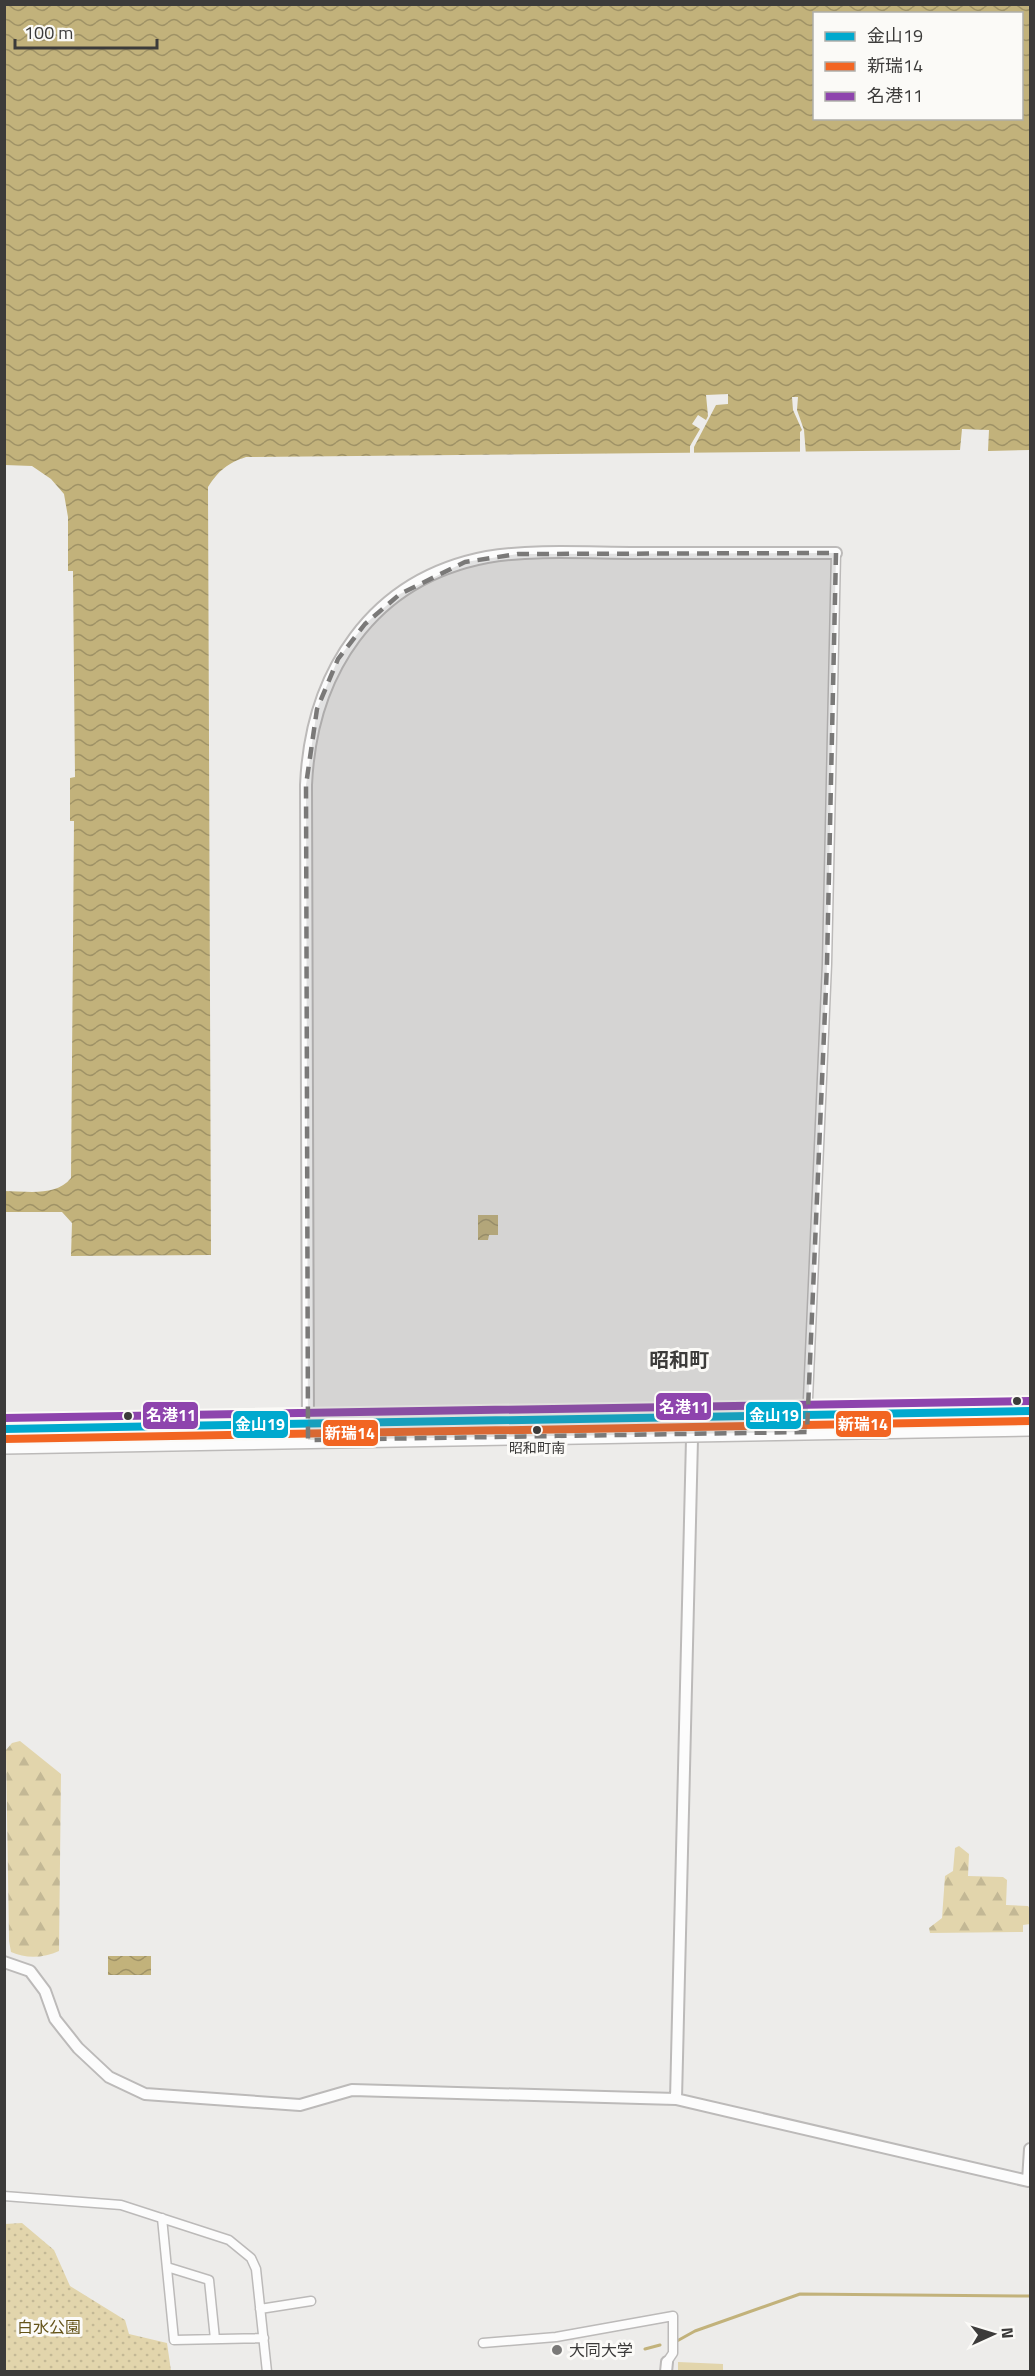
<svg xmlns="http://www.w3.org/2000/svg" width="1035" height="2376" font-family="'Titillium Web','Noto Sans JP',sans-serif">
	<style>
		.green { fill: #e2d5ac }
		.forest { fill: url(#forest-firs) }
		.park { fill: url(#park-dots) }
		.water { fill: url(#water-waves); fill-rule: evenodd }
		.pier { fill: #edecea }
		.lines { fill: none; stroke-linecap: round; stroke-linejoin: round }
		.stream { stroke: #c2b27b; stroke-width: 3 }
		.minor-casing { stroke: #bcbab9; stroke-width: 11 }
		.tertiary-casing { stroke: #bcbab9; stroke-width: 14 }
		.minor { stroke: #fcfcfc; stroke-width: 8 }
		.tertiary { stroke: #fcfcfc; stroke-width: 10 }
		.motorway-bridge-casing { stroke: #bcbab9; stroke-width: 18; stroke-linecap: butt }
		.motorway-bridge { stroke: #fcfcfc; stroke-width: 15 }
		.bus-1-casing { stroke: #fbfaf7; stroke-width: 12 }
		.bus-2-casing { stroke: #fbfaf7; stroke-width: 12 }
		.bus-3-casing { stroke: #fbfaf7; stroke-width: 12 }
		.bus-1 { stroke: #00a9ce; stroke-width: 8 }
		.bus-2 { stroke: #f26522; stroke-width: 8 }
		.bus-3 { stroke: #8e44ad; stroke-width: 8 }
		.marked { fill: #7a7978; fill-opacity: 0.2; stroke: #7a7978; stroke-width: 4.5; stroke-dasharray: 12 8; stroke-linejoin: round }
		.bus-dot { fill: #3c3b3a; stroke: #fbfaf7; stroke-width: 2 }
		.poi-dot { fill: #7a7978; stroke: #fbfaf7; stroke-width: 2 }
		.labels { text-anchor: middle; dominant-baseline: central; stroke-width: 6; stroke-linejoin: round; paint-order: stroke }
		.bus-label { font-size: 14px; fill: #3c3b3a; stroke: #fbfaf7 }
		.park-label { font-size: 16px; fill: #645319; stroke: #fbfaf7 }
		.poi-label { font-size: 16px; fill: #3c3b3a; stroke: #fbfaf7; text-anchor: start }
		.quarter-label { font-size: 20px; font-weight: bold; fill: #3c3b3a; stroke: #fbfaf7 }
		.line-badge { stroke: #fbfaf7; stroke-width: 2 }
		.badge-label { font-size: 16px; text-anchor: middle; font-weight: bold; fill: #fff }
	</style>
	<defs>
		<pattern id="forest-firs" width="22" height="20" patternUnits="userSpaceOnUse" patternTransform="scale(1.5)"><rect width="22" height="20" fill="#e2d5ac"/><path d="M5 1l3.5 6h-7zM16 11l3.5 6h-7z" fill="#c3b895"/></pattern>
		<pattern id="park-dots" width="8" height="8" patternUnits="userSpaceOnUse" patternTransform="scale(1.5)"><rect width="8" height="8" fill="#e2d5ac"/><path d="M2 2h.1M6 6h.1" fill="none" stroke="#c3b895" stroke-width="1.8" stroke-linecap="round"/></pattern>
		<pattern id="water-waves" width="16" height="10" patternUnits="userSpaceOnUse" patternTransform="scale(1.5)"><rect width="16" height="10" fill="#c2b27b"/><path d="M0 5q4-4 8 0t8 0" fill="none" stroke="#9f9266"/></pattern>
	</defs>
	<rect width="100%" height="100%" fill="#edecea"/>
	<!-- green -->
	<path class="green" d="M 678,2362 L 723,2364 L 723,2371 L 678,2371 Z"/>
	<!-- forest -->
	<path class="forest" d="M 20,1741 L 61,1774 L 59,1951 C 44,1958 26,1959 11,1952 L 9,1941 L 6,1750 L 12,1743 Z
		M 959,1846 L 969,1854 L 968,1876 L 1003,1877 L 1007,1880 L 1006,1905 L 1028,1906 L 1030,1909 L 1030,1924 L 1023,1925 L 1023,1932 L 930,1933 L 929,1928 L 942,1918 L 945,1876 L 953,1871 L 955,1848 Z"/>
	<!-- park -->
	<path class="park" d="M 22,2223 L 54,2250 L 70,2286 L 125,2320 L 129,2334 L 167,2343 L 171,2371 L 5,2371 L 5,2224 Z"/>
	<!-- water -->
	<path class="water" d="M 5,5 L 1030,5 L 1030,450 L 988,451 L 989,430 L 962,429 L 960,450 L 246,457 C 228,463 219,470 208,487 L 211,1255 L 71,1256 L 72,1223 L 62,1212 L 5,1212 L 4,1191 C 27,1191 56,1197 71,1178 L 74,821 L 70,821 L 70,778 L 75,777 L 73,571 L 68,571 L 68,517 L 64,494 L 51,479 L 32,466 L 5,465 ZM 814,14 L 1022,14 L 1022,118 L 814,118 Z
		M 478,1215 L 498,1215 L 498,1235 L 489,1235 L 488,1240 L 478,1240 Z
		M 108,1956 L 151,1956 L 151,1975 L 108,1975 Z"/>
	<!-- pier -->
	<path class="pier" d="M 728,394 L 728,404 L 716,405 L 694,447 L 694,456 L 690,456 L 690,446 L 700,429 L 692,424 L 698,415 L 706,420 L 708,416 L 706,395 Z
		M 792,397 L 798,397 L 797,410 L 804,430 L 806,455 L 800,455 L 800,432 L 802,430 L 793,410 Z"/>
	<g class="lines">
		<!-- stream -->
		<path class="stream" d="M 677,2341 L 695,2331 L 800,2294 L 1030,2296
			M 645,2349 L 660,2345"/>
		<!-- minor casing -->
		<g class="minor-casing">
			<path id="minor" d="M 807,1422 L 827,964 L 836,553
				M 4,2196 L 121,2205 L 229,2240 L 251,2258 L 256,2269 L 267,2372
				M 162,2218 L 174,2340 L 264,2338
				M 167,2267 L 209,2280 L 215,2339
				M 260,2309 L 311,2301
				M 483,2343 L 556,2337 L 673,2316 L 673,2353 L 667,2362"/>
		</g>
		<!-- tertiary casing -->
		<g class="tertiary-casing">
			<path id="tertiary" d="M 308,1432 L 306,785 C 311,673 371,579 487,557 C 535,549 588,553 637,553 C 703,553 770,553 836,553
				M 4,1962 L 30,1971 L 45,1991 L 55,2019 L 78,2048 L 109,2077 L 145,2094 L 300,2105 L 352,2090 L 676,2099 L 1028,2181 L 1030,2149
				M 676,2099 L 692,1439
				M 666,2372 L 667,2362"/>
		</g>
		<!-- minor -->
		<use href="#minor" class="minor"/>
		<!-- tertiary -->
		<use href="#tertiary" class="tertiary"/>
		<!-- motorway-bridge casing -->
		<g class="motorway-bridge-casing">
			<path id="motorway-bridge" d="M 4,1433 L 1030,1416
				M 4,1446 L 1030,1428"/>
		</g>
		<!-- motorway-bridge -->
		<use href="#motorway-bridge" class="motorway-bridge"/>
		<!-- bus-1 casing -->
		<g class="bus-1-casing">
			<path id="bus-1" d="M 4,1429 L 1030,1411"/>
		</g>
		<!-- bus-2 casing -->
		<g class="bus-2-casing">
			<path id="bus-2" d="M 4,1439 L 1030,1421"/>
		</g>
		<!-- bus-3 casing -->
		<g class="bus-3-casing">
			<path id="bus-3" d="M 4,1418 L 1030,1401"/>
		</g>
		<!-- bus-1 -->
		<use href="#bus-1" class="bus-1"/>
		<!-- bus-2 -->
		<use href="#bus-2" class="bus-2"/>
		<!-- bus-3 -->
		<use href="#bus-3" class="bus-3"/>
	</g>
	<!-- marked area -->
	<path class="marked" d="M 836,553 L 827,964 L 807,1432 L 308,1440 L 306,785 L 317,709 L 338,659 L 365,624 L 400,594 L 465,562 L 518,554 Z"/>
	<!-- markers -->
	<g class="bus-dot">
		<circle cx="1017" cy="1401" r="5"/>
		<circle cx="128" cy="1416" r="5"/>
		<circle cx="537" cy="1430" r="5"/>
	</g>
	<circle class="poi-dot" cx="557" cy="2350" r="6"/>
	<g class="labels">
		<!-- bus labels -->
		<g class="bus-label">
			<text x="537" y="1447">昭和町南</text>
		</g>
		<!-- park labels -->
		<g class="park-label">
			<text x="49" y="2327">白水公園</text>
		</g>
		<!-- poi labels -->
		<g class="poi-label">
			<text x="569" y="2350">大同大学</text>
		</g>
		<!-- quarter labels -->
		<g class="quarter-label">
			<text x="679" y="1359">昭和町</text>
		</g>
	</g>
	<g class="line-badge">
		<rect x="655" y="1392" width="57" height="29" rx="6" fill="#8e44ad"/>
		<rect x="142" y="1401" width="57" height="29" rx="6" fill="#8e44ad"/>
		<rect x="745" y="1401" width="57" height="29" rx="6" fill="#00a9ce"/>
		<rect x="835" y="1410" width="57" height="28" rx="6" fill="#f26522"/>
		<rect x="232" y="1410" width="57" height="29" rx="6" fill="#00a9ce"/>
		<rect x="322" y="1419" width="57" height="28" rx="6" fill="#f26522"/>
	</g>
	<g class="badge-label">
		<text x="684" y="1413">名港11</text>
		<text x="171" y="1421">名港11</text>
		<text x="774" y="1421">金山19</text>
		<text x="863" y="1430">新瑞14</text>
		<text x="260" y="1430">金山19</text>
		<text x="350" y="1439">新瑞14</text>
	</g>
	<!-- border -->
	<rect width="1035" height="2376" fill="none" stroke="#3c3b3a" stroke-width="12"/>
	<!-- legend -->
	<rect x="813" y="12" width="210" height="108" fill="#fbfaf7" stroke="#afaeab" stroke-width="1.5"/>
	<rect x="825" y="32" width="30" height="9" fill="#00a9ce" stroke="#afaeab" stroke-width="1.5"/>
	<text x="867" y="42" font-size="18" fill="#3c3b3a">金山19</text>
	<rect x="825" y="62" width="30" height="9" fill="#f26522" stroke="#afaeab" stroke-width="1.5"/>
	<text x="867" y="72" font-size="18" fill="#3c3b3a">新瑞14</text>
	<rect x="825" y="92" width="30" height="9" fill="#8e44ad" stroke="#afaeab" stroke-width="1.5"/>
	<text x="867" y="102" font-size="18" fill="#3c3b3a">名港11</text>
	<!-- north arrow -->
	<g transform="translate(993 2334) rotate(86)" stroke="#fbfaf7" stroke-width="4.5" paint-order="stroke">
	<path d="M0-4.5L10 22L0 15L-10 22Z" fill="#3c3b3a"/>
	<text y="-9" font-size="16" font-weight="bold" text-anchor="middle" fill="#3c3b3a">N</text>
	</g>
	<!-- scale -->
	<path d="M15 39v9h142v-9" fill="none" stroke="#3c3b3a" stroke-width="3"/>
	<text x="24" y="39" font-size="18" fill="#3c3b3a" stroke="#fbfaf7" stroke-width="4.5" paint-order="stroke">100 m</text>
</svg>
